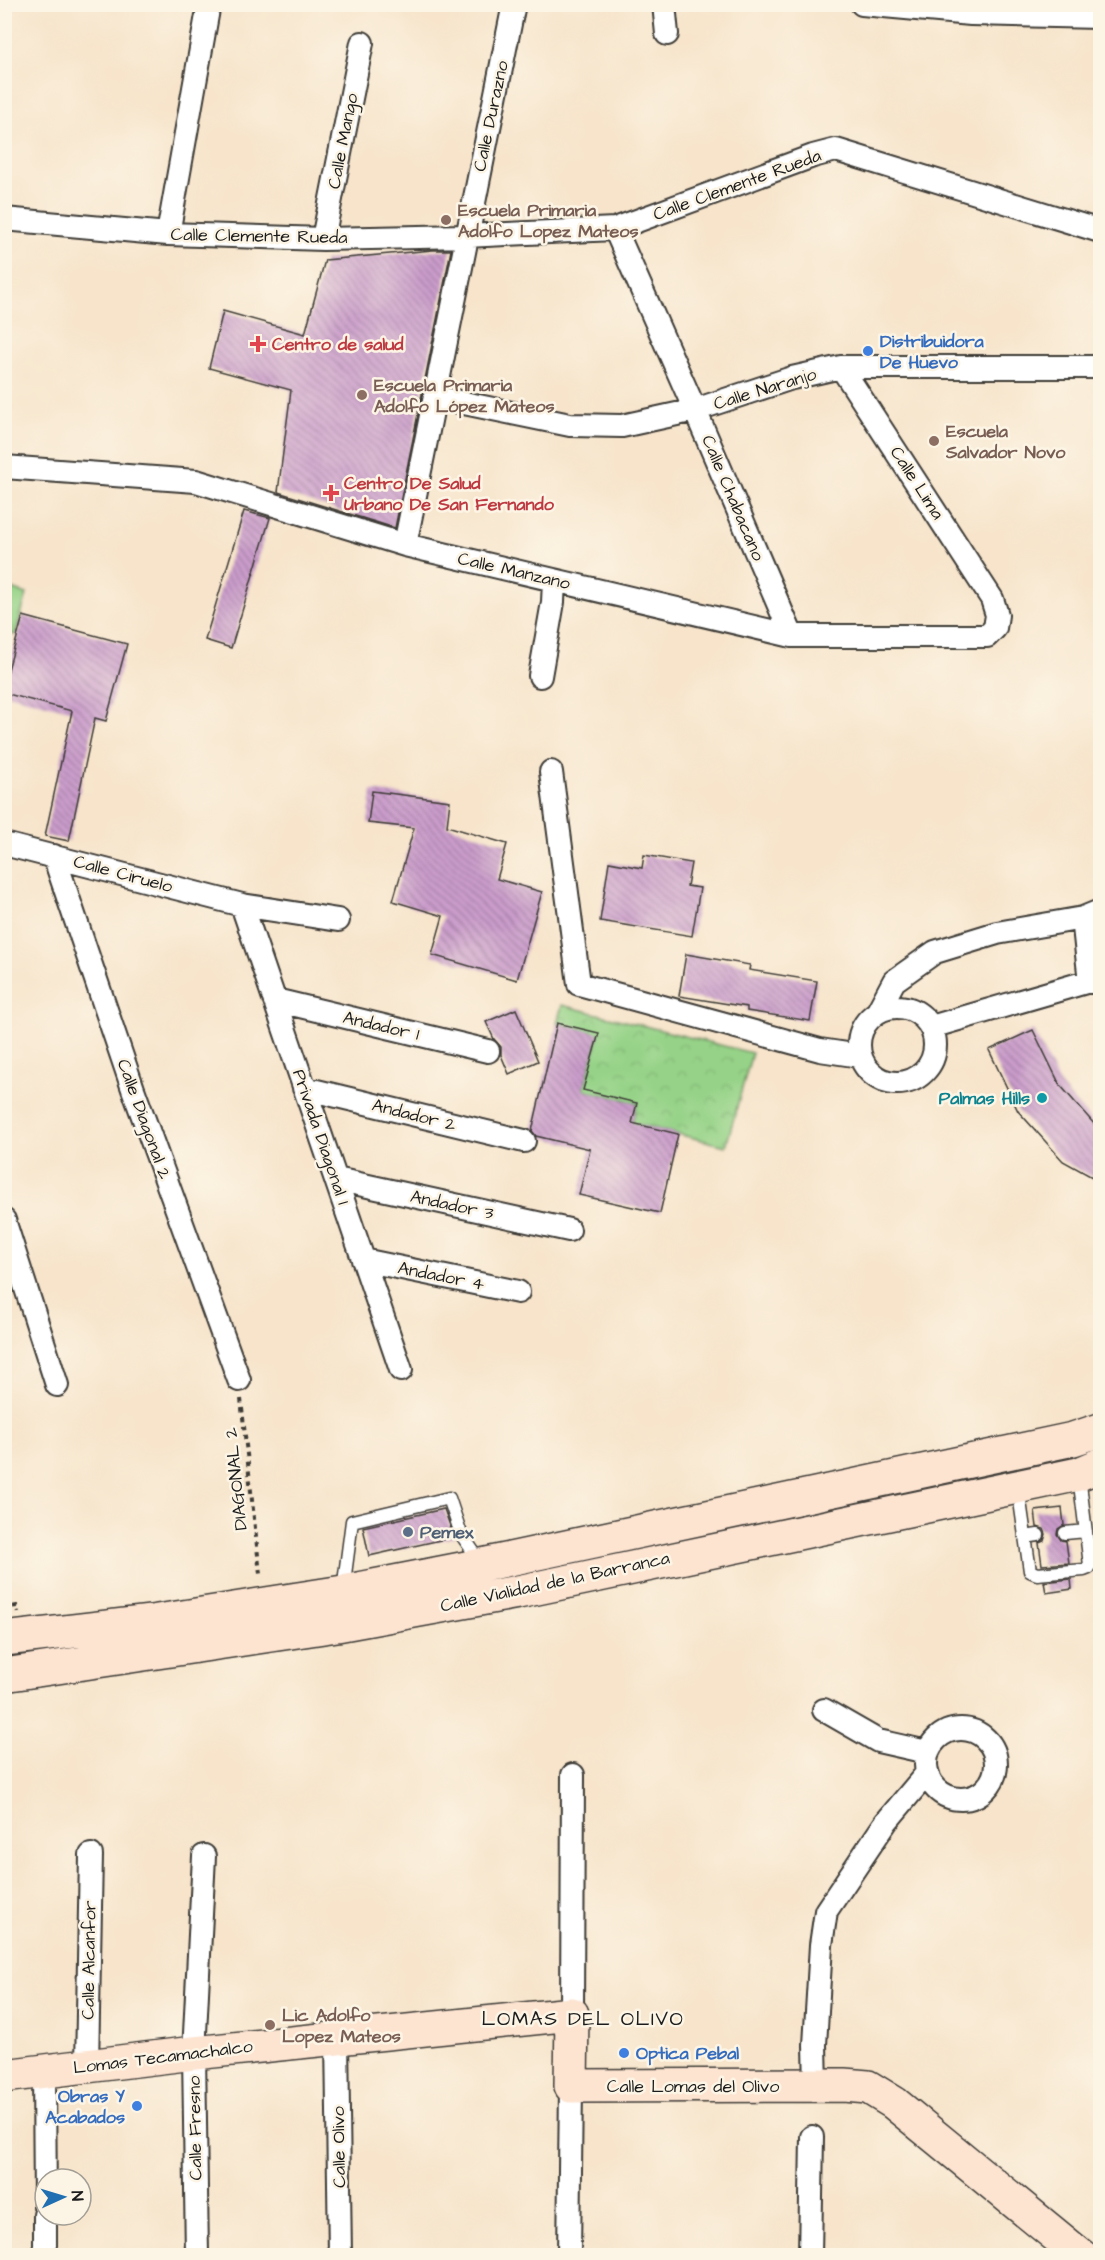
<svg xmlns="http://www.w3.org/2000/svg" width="1105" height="2260" font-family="'Architects Daughter',sans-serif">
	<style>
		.park { fill: url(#park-crowns); stroke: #597852; stroke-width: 1.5 }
		.building { fill: url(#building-back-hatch) }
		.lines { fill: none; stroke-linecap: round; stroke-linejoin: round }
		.lane-casing { stroke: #3d3a36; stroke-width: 15 }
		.street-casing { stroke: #3d3a36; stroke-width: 26 }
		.secondary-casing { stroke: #3d3a36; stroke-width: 36 }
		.path { stroke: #3d3a36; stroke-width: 4; stroke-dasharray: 4.5 4.5; stroke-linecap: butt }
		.lane { stroke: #fff; stroke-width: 12 }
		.street { stroke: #fff; stroke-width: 22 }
		.secondary { stroke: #fde4d1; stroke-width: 33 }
		.education-dot { fill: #8d6e63; stroke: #fcf5e5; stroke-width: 2 }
		.health-dot { fill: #e0444e; stroke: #fcf5e5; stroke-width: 2 }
		.shop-dot { fill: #3f7fe0; stroke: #fcf5e5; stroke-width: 2 }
		.culture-dot { fill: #0f9aa8; stroke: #fcf5e5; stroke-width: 2 }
		.service-dot { fill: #5c6f8a; stroke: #fcf5e5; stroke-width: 2 }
		.labels { text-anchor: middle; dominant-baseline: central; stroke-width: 5; stroke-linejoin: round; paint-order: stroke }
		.street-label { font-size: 18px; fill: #1c1c1c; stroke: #fcf5e5 }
		.education-label { font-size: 18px; font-weight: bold; fill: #785e54; stroke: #fcf5e5; text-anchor: start }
		.shop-label { font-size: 18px; font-weight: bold; fill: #366cbe; stroke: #fcf5e5; text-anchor: start }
		.health-label { font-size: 18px; font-weight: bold; fill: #be3a42; stroke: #fcf5e5; text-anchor: start }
		.culture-label { font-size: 18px; font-weight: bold; fill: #0d838f; stroke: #fcf5e5; text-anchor: end }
		.service-label { font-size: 18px; font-weight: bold; fill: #4e5e75; stroke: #fcf5e5; text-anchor: start }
		.neighbourhood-label { font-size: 20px; letter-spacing: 1.5px; fill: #1c1c1c; stroke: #fcf5e5 }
	</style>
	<defs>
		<pattern id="park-crowns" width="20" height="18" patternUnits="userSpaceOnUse" patternTransform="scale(1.5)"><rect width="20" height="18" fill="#96d388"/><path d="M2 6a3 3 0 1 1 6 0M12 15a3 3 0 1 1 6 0" fill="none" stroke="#81b575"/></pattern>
		<pattern id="building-back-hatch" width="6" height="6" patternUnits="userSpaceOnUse" patternTransform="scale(1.5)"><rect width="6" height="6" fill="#ca9ccb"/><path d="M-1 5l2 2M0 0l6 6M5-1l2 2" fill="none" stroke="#a37ea4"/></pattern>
	</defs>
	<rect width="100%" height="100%" fill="#fcf5e5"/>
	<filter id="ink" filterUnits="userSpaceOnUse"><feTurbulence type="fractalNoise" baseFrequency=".0167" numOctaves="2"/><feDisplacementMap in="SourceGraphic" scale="12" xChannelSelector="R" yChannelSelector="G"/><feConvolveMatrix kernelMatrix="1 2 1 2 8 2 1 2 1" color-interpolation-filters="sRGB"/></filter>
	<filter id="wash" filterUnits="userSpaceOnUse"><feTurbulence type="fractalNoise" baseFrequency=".008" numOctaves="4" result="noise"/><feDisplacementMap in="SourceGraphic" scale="24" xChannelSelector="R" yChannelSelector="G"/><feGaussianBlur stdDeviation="1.35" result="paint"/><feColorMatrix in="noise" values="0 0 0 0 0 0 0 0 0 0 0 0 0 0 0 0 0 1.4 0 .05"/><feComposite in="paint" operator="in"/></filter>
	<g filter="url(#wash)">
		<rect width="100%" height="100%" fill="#f7e4cb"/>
		<!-- park -->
		<path class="park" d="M 5,587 L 27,594 L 15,635 L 5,632 Z
			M 562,1005 L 752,1053 L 726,1146 L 632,1123 L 637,1103 L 583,1090 L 599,1034 L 557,1023 Z"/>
		<g id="blocks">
			<!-- building -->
			<path class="building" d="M 433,250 L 451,250 L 395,528 L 278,492 L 291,390 L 209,368 L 223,311 L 305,334 L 325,260 Z
				M 244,511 L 270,518 L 231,648 L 205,640 Z
				M 23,616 L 127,644 L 106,721 L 95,718 L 69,841 L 45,836 L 72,711 L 4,693 L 4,684 Z
				M 372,791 L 450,801 L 447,826 L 507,844 L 497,879 L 542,892 L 517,980 L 432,955 L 443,916 L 393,901 L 414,828 L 368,823 Z
				M 644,855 L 691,863 L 687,886 L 700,888 L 692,936 L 600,921 L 609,862 L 642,868 Z
				M 686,954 L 750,965 L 749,970 L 817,981 L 810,1021 L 747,1011 L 747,1007 L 679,996 Z
				M 516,1009 L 538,1061 L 509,1074 L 501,1055 L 501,1047 L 494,1039 L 486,1022 Z
				M 557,1023 L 599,1033 L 583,1090 L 637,1103 L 632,1123 L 678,1134 L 660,1213 L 579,1195 L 590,1149 L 536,1136 L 532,1131 Z
				M 1033,1030 L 1060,1085 L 1095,1125 L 1101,1128 L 1101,1182 L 1063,1161 L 1018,1111 L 989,1050 Z
				M 1062,1508 L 1064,1525 L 1058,1529 L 1057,1534 L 1061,1540 L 1066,1541 L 1069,1563 L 1042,1565 L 1039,1543 L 1044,1541 L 1046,1534 L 1044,1529 L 1037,1527 L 1035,1511 Z
				M 444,1509 L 454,1537 L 369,1556 L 363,1527 Z
				M 1071,1579 L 1072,1589 L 1046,1593 L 1044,1582 Z"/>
		</g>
	</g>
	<g filter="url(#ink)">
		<use href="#blocks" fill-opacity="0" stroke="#3d3a36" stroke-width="1.5"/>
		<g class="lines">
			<!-- lane casing -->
			<g class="lane-casing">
				<path id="lane" d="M 1018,1487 L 1030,1571 L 1037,1574 L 1084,1570 L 1089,1568 L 1090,1565 L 1079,1476
					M 1065,1533 L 1086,1531
					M 1025,1537 L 1038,1535
					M 343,1590 L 352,1521 L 449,1498 L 461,1534 L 482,1564"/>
			</g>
			<!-- street casing -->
			<g class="street-casing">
				<path id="street" d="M 664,4 L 667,34
					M 862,4 L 971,14 L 1100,17
					M 4,219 L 168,234 L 323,239 L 466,236 L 615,229 L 813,156 L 836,150 L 1100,231
					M 615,229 L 695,410 L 792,636
					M 168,234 L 209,4
					M 323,239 L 362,43
					M 435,397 L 570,425 L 622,426 L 695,410 L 792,378 L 841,367 L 1100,367
					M 4,467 L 196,481 L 405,545 L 792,636 L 987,636 L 995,628 L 997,615 L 992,599 L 841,367
					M 405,545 L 514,4
					M 540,676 L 553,602 L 554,581
					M 551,772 L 579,984 L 820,1050 L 860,1056
					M 4,844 L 242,905 L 338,920
					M 54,856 L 133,1089 L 239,1380
					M 242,905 L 401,1370
					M 1083,918 L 1090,982
					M 275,1000 L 488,1051
					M859 1045a38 38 0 1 1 76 0a38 38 0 1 1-76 0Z
					M 878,1011 L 894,981 L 935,952 L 997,933 L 1083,918 L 1100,911
					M 931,1027 L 1100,978
					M 304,1088 L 524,1141
					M 336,1179 L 569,1230
					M 4,1220 L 57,1385
					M 363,1260 L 518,1292
					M 824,1710 L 878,1741 L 927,1752
					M926 1764a35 35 0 1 1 70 0a35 35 0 1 1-70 0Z
					M 572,2014 L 573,1775
					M 337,2038 L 340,2256
					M 87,2066 L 91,1855
					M 44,2071 L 45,2206
					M 816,2086 L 815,2045 L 821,1945 L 826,1911 L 886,1822 L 927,1773
					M 45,2215 L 45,2256
					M 197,2256 L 194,2053 L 204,1856
					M 569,2256 L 571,2086
					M 810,2256 L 812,2137"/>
			</g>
			<!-- secondary casing -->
			<g class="secondary-casing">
				<path id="secondary" d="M 4,1639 L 151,1622 L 343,1592 L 482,1565 L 1073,1439 L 1100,1430
					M 4,1675 L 337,1625 L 518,1592 L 1079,1474 L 1100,1465
					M 4,2076 L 194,2053 L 572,2014 L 571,2086 L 844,2085 L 868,2087 L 894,2103 L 1081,2256"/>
			</g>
			<!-- path -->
			<path class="path" d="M 241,1399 L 260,1574
				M 4,1608 L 17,1606 L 18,1613"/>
			<!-- lane -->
			<use href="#lane" class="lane"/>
			<!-- street -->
			<use href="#street" class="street"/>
			<!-- secondary -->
			<use href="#secondary" class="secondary"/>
		</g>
	</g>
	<!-- markers -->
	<g class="education-dot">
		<circle cx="446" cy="220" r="6"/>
		<circle cx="362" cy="395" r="6"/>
		<circle cx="934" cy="441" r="6"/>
		<circle cx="270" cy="2025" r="6"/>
	</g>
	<g class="health-dot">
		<path d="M255 335h6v6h6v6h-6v6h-6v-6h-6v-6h6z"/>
		<path d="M328 484h6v6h6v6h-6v6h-6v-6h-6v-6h6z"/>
	</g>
	<g class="shop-dot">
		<circle cx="868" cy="351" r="6"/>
		<circle cx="624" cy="2053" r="6"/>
		<circle cx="137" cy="2106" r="6"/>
	</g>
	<circle class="culture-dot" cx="1042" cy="1098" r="6"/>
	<circle class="service-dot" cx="408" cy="1532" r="6"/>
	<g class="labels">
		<!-- street labels -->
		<g class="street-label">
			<text transform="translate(491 116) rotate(-78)">Calle Durazno</text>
			<text transform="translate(343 141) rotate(-79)">Calle Mango</text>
			<text transform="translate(737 185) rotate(-20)">Calle Clemente Rueda</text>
			<text transform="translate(259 236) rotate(1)">Calle Clemente Rueda</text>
			<text transform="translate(765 389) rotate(-17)">Calle Naranjo</text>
			<text transform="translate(917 483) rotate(57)">Calle Lima</text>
			<text transform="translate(733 498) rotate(67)">Calle Chabacano</text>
			<text transform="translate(514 571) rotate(13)">Calle Manzano</text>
			<text transform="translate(123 874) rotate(15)">Calle Ciruelo</text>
			<text transform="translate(381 1026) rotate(13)">Andador 1</text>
			<text transform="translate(414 1115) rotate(14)">Andador 2</text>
			<text transform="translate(144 1119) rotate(70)">Calle Diagonal 2</text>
			<text transform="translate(321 1137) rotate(71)">Privada Diagonal 1</text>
			<text transform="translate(452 1205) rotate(12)">Andador 3</text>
			<text transform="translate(441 1276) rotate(11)">Andador 4</text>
			<text transform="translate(236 1479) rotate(-96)">DIAGONAL 2</text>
			<text transform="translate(555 1582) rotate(-12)">Calle Vialidad de la Barranca</text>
			<text transform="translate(89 1960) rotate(-89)">Calle Alcanfor</text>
			<text transform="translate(163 2057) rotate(-7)">Lomas Tecamachalco</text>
			<text x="693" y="2086">Calle Lomas del Olivo</text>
			<text transform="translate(195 2128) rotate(-91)">Calle Fresno</text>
			<text transform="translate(339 2147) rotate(-91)">Calle Olivo</text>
		</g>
		<!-- education labels -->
		<g class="education-label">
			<text x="458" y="210">Escuela Primaria<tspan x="458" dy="21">Adolfo Lopez Mateos</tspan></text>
			<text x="374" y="385">Escuela Primaria<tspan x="374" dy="21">Adolfo López Mateos</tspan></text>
			<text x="946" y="431">Escuela<tspan x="946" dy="21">Salvador Novo</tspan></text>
			<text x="282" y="2015">Lic Adolfo<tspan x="282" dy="21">Lopez Mateos</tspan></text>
		</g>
		<!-- shop labels -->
		<g class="shop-label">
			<text x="880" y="341">Distribuidora<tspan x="880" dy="21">De Huevo</tspan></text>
			<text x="636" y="2053">Optica Pebal</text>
			<text x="125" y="2096" text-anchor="end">Obras Y<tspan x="125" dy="21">Acabados</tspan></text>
		</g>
		<!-- health labels -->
		<g class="health-label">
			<text x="272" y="344">Centro de salud</text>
			<text x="344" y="483">Centro De Salud<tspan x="344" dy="21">Urbano De San Fernando</tspan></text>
		</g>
		<!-- culture labels -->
		<g class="culture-label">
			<text x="1030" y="1098">Palmas Hills</text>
		</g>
		<!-- service labels -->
		<g class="service-label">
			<text x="420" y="1532">Pemex</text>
		</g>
		<!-- neighbourhood labels -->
		<g class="neighbourhood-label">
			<text x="583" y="2019">LOMAS DEL OLIVO</text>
		</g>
	</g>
	<!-- margin -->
	<rect width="1105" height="2260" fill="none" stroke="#fcf5e5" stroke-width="24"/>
	<!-- north arrow -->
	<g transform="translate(63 2197) rotate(86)"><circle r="28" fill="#fcf5e5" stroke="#a29e95" stroke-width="1.5"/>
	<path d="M0-4.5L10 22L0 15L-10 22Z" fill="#1f6fb2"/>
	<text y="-9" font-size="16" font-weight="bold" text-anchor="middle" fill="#1c1c1c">N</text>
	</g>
</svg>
